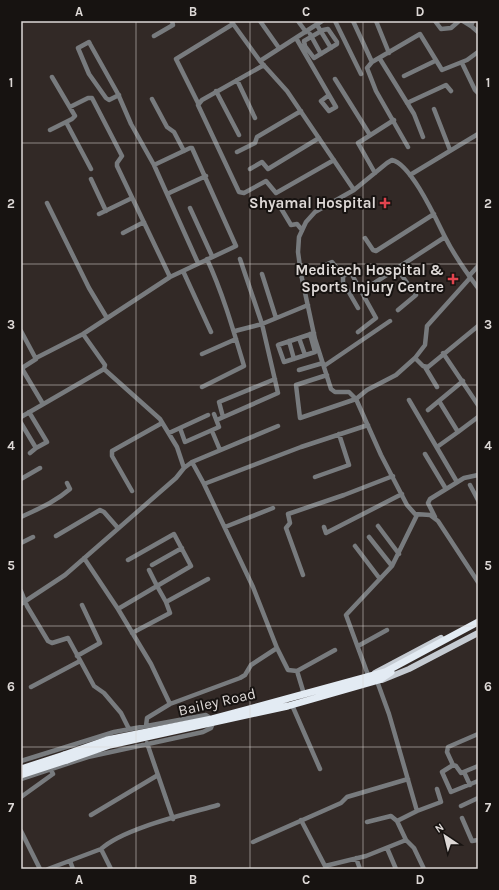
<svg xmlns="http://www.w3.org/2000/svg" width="499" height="890" font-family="Karla,sans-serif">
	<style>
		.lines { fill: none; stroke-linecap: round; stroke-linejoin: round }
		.minor { stroke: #787b7e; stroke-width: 4.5 }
		.major { stroke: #c5cbd2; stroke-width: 6 }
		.highway { stroke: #e3ebf3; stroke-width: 7 }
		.highway-bridge { stroke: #e3ebf3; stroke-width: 7 }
		.grid { fill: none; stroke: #ddd8d6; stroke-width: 1; stroke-opacity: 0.55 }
		.health-dot { fill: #e0444e; stroke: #171311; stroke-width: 1.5 }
		.labels { text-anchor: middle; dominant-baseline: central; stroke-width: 4; stroke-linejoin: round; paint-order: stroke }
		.poi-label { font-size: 15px; font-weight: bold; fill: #ddd8d6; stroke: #171311; text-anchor: end }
		.street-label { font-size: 15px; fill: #ddd8d6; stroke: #171311 }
		.neatline { fill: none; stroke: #ddd8d6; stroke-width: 1.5 }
		.grid-label { font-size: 13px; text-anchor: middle; font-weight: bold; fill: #ddd8d6 }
	</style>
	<rect width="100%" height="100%" fill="#322926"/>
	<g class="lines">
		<!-- minor -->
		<path class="minor" d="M 231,21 L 260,61 L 287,91 L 354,190 L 315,212 L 306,222 L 299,237 L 298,252 L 301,274 L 315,339 L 331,389 L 335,392 L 349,392 L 356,399 L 381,455 L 407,505 L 415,514 L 430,515 L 438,521 L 478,582
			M 260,21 L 279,48
			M 298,21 L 306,32
			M 335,21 L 361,74
			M 353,21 L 372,62 L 420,34 L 442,70 L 467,60 L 478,52
			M 376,21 L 389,53
			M 435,21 L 441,29 L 451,28 L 459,21
			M 463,21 L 471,26
			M 473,21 L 471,26 L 478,32
			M 317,25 L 331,48
			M 328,29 L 337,42 L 337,44 L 314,58 L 305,46 L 304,41 L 323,30 Z
			M 310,34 L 321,54
			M 154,36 L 173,25 L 172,21
			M 296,38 L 336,107 L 329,111 L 321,101 L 329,95
			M 380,59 L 414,114 L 423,137
			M 260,61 L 322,21
			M 372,62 L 367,68 L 376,91 L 408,147
			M 462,63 L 475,90 L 478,93
			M 264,65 L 202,100 L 198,105 L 239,192 L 244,193 L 266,181 L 276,193 L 334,160
			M 404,76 L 435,61
			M 335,79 L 370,135
			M 237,80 L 255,118
			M 216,91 L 239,135
			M 119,95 L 109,100 L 106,98 L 89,74 L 78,48 L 89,42 L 90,44 L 118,94 L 131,124 L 154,165 L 198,263
			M 152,99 L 167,127 L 174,132 L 184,151
			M 198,103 L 176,59 L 233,24
			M 407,103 L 446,85 L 451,91
			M 70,107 L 88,98 L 92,98 L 122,156 L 117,163 L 117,166 L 170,277
			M 434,109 L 450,150
			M 66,122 L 91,169
			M 50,130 L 72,119 L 75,116 L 52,77
			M 237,152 L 255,143 L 257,137 L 301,111
			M 250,169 L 262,162 L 268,169 L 319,138
			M 375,173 L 358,143 L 394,120
			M 410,175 L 478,134
			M 91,179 L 106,211
			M 354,190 L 387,163 L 392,160 C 411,164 436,219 445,237 C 454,255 466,272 478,288
			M 167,194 L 206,176
			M 47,203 L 89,288 L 107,318
			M 279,205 L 291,225 L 297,224 L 302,230
			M 190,208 L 212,256
			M 99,214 L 132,198
			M 123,233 L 144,222
			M 365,238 L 373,250 L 376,251 L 434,214
			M 240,259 L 262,324 L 308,305
			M 397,269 L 416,295 L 398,310
			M 183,271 L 211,332
			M 262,274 L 276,318
			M 301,276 L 332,262 L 343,276 L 351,273 L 376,318 L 358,332
			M 343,276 L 343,282 L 358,308
			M 469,276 L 478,266
			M 362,291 L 445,237
			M 21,331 L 36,359 L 22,368
			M 310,334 L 315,352 L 284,362 L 278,345 L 314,333
			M 299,338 L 305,355
			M 289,341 L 294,359
			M 443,353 L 478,405
			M 202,354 L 236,339
			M 36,358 L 83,334
			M 415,358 L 423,366 L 428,367 L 478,326
			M 324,366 L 390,321
			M 21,367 L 43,404
			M 425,367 L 437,387
			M 104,369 L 160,419 L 177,447 L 184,468
			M 299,370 L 323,363
			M 327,375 L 296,385 L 300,418 L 356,399 L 367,390 L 396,375 L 415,358 L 425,345 L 427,326 L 470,278
			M 202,387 L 244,366 C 233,329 223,294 207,259
			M 409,400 L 457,482
			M 439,401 L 458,432 L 478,417
			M 428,410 L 463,381
			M 21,417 L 104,369 L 105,365 L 83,334 L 170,277 L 236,246 L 192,148 L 190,148 L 154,165
			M 223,417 L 219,402 L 275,379
			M 219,419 L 278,393 L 262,324 L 235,331
			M 21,423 L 36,448 L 47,442 L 29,412
			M 180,428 L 185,442 L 219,427 L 214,414
			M 212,431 L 220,450
			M 169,433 L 208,415
			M 437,447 L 458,432
			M 30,453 L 36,448
			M 425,454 L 446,489
			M 192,462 L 204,484
			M 315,477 L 349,465 L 339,434
			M 21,479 L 40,468
			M 470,485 L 478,500
			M 132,491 L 112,456 L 112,451 L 162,423
			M 21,517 C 38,509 55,502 70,489 L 67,483
			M 435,517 L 428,503 L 430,499 L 464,478 L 478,475
			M 378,526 L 399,554
			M 225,527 L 273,508
			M 324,527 L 326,533 L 402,494
			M 56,536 L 100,510 L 104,512 L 118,528
			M 369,537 L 392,566
			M 21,543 L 33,537
			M 355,546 L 380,579
			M 84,558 L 118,609 L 157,586 L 149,570
			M 128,560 L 174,534 L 191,566 L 157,586 L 166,602 L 208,579
			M 152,565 L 182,548
			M 303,575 L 286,528 L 290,523 L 288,514 L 344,495 L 393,476
			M 21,591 L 27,606 L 48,641 L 52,643 L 68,638 L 94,686 L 104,693 L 121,713 L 129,729
			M 21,604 L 65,575 L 176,478 L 184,468 L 192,462 L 278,426
			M 118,609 L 151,664 L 170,704
			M 132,633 L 170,613 L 166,602
			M 358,646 L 387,630
			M 335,650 L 297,671 L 288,670 L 277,648 L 253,587 L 204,484 L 301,447 L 368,425
			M 77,656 L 100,643 L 82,605
			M 297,671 L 304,694
			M 368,675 L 346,615 L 392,566 L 417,515
			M 377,681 L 389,714 L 417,811 L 397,821 L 406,840
			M 31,687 L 80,661
			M 292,705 L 320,769
			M 146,726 L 147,718 L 170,704 L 240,678 L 245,675 L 251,665 L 277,648
			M 478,734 L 448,747 L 447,752 L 453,765 L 442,772 L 451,792 L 478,781
			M 147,743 L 173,819
			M 21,761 L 114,732 L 206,715 L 212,719
			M 453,765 L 456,766 L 461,773 L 478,766
			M 464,772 L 470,785
			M 21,779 L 88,757 L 203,732 L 211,728 L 213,723
			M 21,797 L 53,774 L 51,770
			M 461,806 L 478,798
			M 417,811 L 441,802 L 437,789
			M 91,815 L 158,775
			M 462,818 L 472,841 L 478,840
			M 301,820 L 325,866
			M 367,822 L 391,816 L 397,821
			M 21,831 L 40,869
			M 253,842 L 341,803 L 347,797 L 408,779
			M 387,848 L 396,869
			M 101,849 L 111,869
			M 356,858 L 360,869
			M 70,861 L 73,869
			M 48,869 L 101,849 C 124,828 187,814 218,805
			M 327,869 L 325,866 L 366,856 L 406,840 L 414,848 L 424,869"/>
		<!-- major -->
		<path class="major" d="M 375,673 L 441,638
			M 382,680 L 409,669 L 478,633"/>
		<!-- highway -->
		<path class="highway" d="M 64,755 L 107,740 L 212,719 L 385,672 L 478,622
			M 67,760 L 110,745 L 288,706 L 379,680 L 391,672"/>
		<!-- highway-bridge -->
		<path class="highway-bridge" d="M 21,769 L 64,755
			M 21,775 L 67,760"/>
	</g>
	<!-- grid -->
	<path class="grid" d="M 136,21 L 136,869M 250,21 L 250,869M 363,21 L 363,869M 21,143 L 478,143M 21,264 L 478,264M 21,385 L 478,385M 21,505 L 478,505M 21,626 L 478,626M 21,747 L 478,747"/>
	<!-- markers -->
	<g class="health-dot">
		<path d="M383 197h4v4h4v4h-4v4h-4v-4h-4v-4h4z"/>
		<path d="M451 273h4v4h4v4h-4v4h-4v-4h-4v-4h4z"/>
	</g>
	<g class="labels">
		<!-- poi labels -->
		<g class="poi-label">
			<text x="376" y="203">Shyamal Hospital</text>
			<text x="444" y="270">Meditech Hospital &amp;<tspan x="444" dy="17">Sports Injury Centre</tspan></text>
		</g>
		<!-- street labels -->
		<g class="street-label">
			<text transform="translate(217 702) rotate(-13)">Bailey Road</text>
		</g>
	</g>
	<!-- border -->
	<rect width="499" height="890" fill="none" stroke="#171311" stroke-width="44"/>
	<!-- north arrow -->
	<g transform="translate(445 836) rotate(325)" stroke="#171311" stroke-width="3" paint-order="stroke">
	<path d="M0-3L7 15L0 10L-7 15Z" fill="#ddd8d6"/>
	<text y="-6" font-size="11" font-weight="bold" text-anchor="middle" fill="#ddd8d6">N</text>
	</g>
	<rect x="22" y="22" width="455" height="846" class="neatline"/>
	<g class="grid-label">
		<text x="79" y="16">A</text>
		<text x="193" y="16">B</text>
		<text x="306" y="16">C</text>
		<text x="420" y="16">D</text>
		<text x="11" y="87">1</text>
		<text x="488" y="87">1</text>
		<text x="11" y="208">2</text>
		<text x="488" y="208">2</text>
		<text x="11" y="329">3</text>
		<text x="488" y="329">3</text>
		<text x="11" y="450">4</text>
		<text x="488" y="450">4</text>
		<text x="11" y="570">5</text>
		<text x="488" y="570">5</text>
		<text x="11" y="691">6</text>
		<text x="488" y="691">6</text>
		<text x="11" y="812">7</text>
		<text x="488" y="812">7</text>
		<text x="79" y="884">A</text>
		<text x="193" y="884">B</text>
		<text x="306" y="884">C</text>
		<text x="420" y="884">D</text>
	</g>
</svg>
